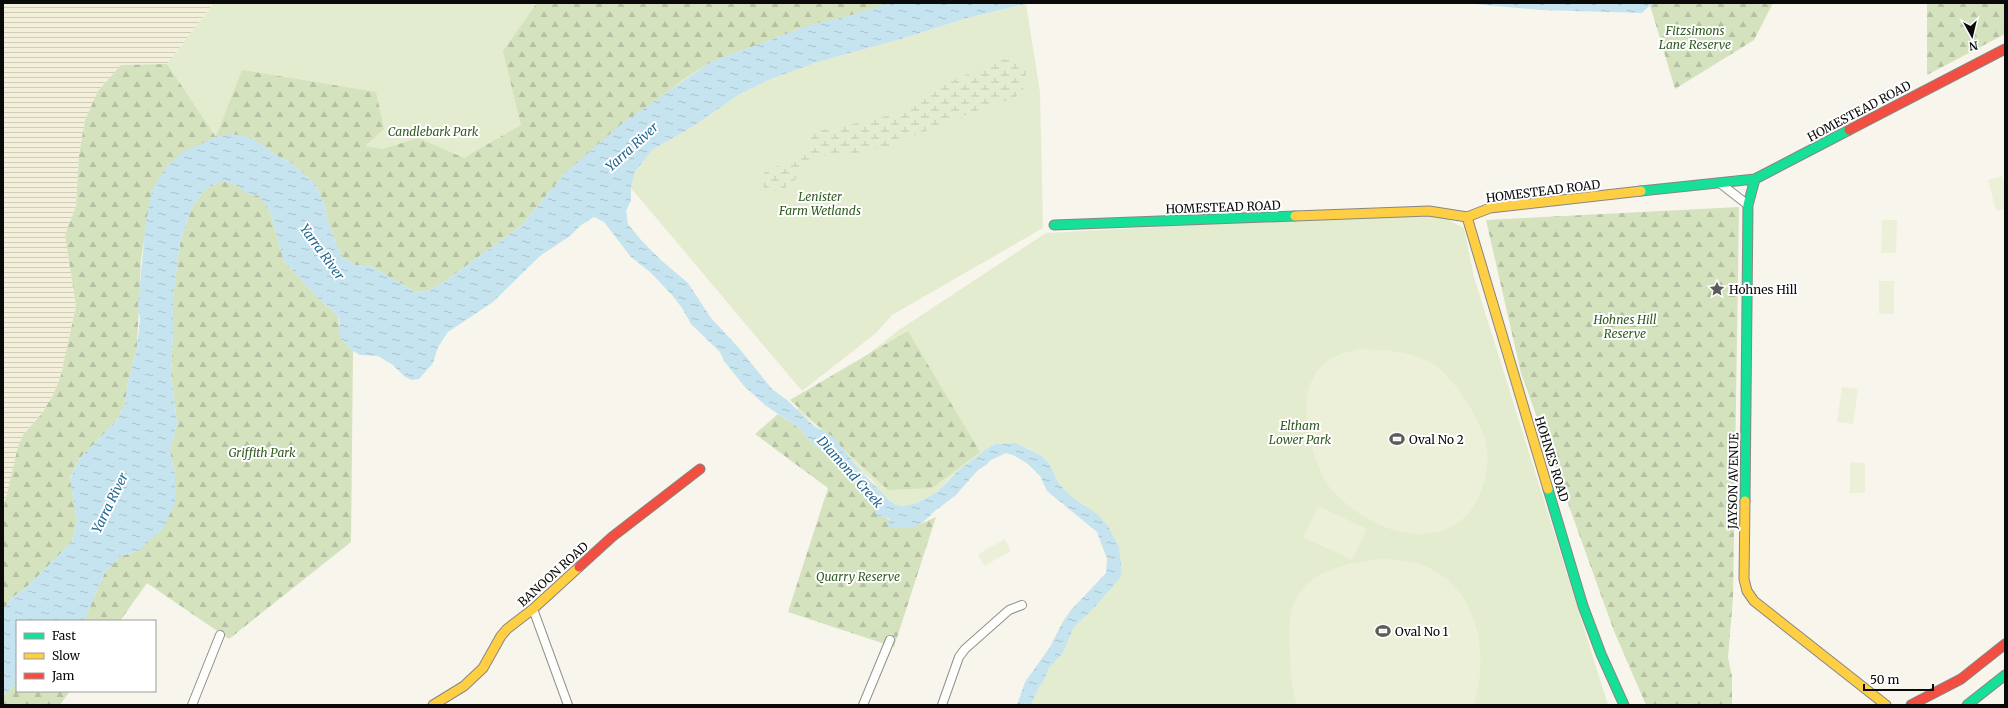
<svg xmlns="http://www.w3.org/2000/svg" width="2008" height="708" font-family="Merriweather,serif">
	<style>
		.farmland { fill: url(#farmland-rules) }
		.grass { fill: #e3eccf }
		.forest { fill: url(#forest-firs) }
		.wetland { fill: url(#wetland-marsh) }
		.pitch { fill: #ecf0d8 }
		.water { fill: url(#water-ripples) }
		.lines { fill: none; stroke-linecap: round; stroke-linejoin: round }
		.stream { stroke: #c6e4ef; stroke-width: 3 }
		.street-casing { stroke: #91908c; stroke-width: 10 }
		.fast-casing { stroke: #888683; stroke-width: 11 }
		.slow-casing { stroke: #888683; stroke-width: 11 }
		.jam-casing { stroke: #888683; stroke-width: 11 }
		.street { stroke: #fefefc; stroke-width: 8 }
		.fast { stroke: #16e098; stroke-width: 9 }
		.slow { stroke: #ffcf43; stroke-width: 9 }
		.jam { stroke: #f24e42; stroke-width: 9 }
		.labels { text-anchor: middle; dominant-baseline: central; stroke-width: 4; stroke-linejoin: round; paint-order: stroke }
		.park-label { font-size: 12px; font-style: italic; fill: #315b21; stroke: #fff }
		.street-label { font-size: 12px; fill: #0a0a0a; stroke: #fff }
		.poi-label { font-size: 12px; fill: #0a0a0a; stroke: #fff; text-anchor: start }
		.water-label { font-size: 13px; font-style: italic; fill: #1f6790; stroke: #fff }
	</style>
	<defs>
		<pattern id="farmland-rules" width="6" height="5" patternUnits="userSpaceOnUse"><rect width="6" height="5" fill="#f4efda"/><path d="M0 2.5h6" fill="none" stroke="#d0ccba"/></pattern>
		<pattern id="forest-firs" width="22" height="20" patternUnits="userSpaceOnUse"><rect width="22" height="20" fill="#d4e2be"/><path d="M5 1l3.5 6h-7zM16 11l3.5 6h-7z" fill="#b5c1a2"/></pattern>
		<pattern id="wetland-marsh" width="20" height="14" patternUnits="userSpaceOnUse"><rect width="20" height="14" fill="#e3eccf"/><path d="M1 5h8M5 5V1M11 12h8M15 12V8" fill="none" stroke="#c1c9b0"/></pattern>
		<pattern id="water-ripples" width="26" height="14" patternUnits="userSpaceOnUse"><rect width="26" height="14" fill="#c6e4ef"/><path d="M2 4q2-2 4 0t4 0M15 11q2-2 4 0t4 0" fill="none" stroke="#a9c2cc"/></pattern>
	</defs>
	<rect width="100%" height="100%" fill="#f8f5ed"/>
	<!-- farmland -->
	<path class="farmland" d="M 3,3 L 214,3 L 167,64 L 121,65 L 98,91 L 85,120 L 79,155 L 76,206 L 65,235 L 76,306 L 61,375 L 53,395 L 43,412 L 23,435 L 3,511 Z"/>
	<!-- grass -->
	<path class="grass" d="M 214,3 L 889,3 L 565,173 L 216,137 L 167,64 Z
		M 1026,4 L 1040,92 L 1043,228 L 892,315 L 876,333 L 802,391 L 631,188 L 635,172 L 652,150 L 692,127 L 740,94 L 771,79 L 818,62 L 901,39 L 964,19 Z
		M 1399,214 L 1443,217 L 1464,228 L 1474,277 L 1608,705 L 1031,705 L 1037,691 L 1044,680 L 1049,668 L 1063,653 L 1074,627 L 1094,608 L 1120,578 L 1122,572 L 1120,557 L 1084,504 L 1071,496 L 1059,484 L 1049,463 L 1042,456 L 1027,448 L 1016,443 L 995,444 L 985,450 L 950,478 L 937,492 L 917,503 L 905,506 L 896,505 L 882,494 L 872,480 L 855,466 L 833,438 L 796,410 L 899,330 L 1046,233 Z"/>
	<!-- forest -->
	<path class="forest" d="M 537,3 L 889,3 L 856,14 L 807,26 L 711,62 L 685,78 L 565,173 L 521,226 L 441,284 L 427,291 L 416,292 L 368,265 L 355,265 L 342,257 L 328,223 L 325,206 L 316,185 L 290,162 L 275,155 L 264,146 L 216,137 L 206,143 L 152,190 L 141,260 L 137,348 L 128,382 L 125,404 L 117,420 L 80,458 L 70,478 L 77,521 L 72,542 L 29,585 L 13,597 L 3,610 L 3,511 L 18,447 L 23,435 L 43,412 L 53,395 L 61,375 L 76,306 L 65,235 L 76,206 L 79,155 L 85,120 L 98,91 L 121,65 L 167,64 L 216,137 L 242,70 L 376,92 L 384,129 L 365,146 L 383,149 L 418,138 L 464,158 L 521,125 L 503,51 Z
		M 1654,3 L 1773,3 L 1754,40 L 1675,89 L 1650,5 Z
		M 1927,3 L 2005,3 L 2005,34 L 1927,75 Z
		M 221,181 L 234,184 L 248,193 L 259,195 L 269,209 L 284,261 L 318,298 L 338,316 L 341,339 L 353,351 L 351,542 L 229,639 L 147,583 L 120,621 L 84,621 L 105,572 L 121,556 L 138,551 L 175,474 L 170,451 L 177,423 L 171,374 L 173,335 L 173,298 L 180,243 L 192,207 L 205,190 Z
		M 1739,207 L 1733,598 L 1728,657 L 1732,677 L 1732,705 L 1646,705 L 1614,631 L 1521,373 L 1486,220 Z
		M 908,331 L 980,452 L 932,488 L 888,490 L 790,400 Z
		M 778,414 L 802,430 L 806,437 L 815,446 L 835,459 L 862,482 L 871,503 L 876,507 L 881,516 C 886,517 888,520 892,522 C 911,530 919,525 936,517 L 894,647 L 788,612 L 828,488 L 755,434 Z
		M 17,683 L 17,691 L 70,691 L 60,705 L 3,705 L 3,696 Z"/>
	<!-- wetland -->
	<path class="wetland" d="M 1012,58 L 1026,71 L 1024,88 L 1013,100 L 993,104 L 888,146 L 851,154 L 812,157 L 798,177 L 779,192 L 763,187 L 764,173 L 808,150 L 810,136 L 820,130 L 832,129 L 903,112 L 940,85 L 966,75 L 990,62 Z"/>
	<!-- pitch -->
	<path class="pitch" d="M 2002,176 L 2005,187 L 2005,209 L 1996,211 L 1988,180 Z
		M 1882,220 L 1897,220 L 1896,253 L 1881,253 Z
		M 1879,281 L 1894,281 L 1894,314 L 1879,314 Z
		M 1360,349 C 1386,350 1414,351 1436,366 C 1456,381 1485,425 1487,450 C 1490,471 1481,500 1467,515 C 1426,556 1359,524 1328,485 C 1324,481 1322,474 1320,469 C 1307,440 1296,391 1322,366 C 1333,355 1346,352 1360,349 Z
		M 1842,387 L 1858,389 L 1853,424 L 1837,422 Z
		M 1850,462 L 1865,463 L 1865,493 L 1850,493 Z
		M 1318,506 L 1367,529 L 1352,560 L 1303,537 Z
		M 1005,539 L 1011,551 L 984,566 L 978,554 Z
		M 1384,559 C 1398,560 1413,561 1427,567 C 1480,591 1489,655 1474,705 L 1297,705 C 1291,688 1290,666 1290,647 C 1289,630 1288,609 1299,594 C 1317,567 1355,562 1384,559 Z"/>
	<!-- water -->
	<path class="water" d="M 889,3 L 1029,3 L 964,19 L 901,39 L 818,62 L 771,79 L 740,94 L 692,127 L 652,150 L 635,172 L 631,188 L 631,200 L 626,211 L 628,224 L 641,240 L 662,261 L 688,283 L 711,318 L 738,347 L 772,389 L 787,400 L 814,426 L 834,437 L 856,466 L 889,500 L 896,505 L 904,506 L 917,503 L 937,492 L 958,471 L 985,450 L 995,444 L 1016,443 L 1042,456 L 1049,463 L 1059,484 L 1071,496 L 1097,514 L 1108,526 L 1119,547 L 1122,572 L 1120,578 L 1094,608 L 1074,627 L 1063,653 L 1049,668 L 1044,680 L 1037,691 L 1031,705 L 1017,705 L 1025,682 L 1050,647 L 1062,623 L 1071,610 L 1106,573 L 1107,559 L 1097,532 L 1047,491 L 1040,476 L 1028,464 L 1013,455 L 1006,453 L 991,460 L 986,465 L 978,470 L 955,496 L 936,510 L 922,523 L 914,527 L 889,527 L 887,523 L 890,521 L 889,519 L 876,515 L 876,507 L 863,495 L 860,486 L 862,482 L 835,459 L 815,446 L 806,437 L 802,430 L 765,405 L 744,386 L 724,361 L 720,352 L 691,324 L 682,308 L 672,295 L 650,272 L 631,257 L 604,222 L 594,217 L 581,225 L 570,236 L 540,256 L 493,302 L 448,332 L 438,347 L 433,363 L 419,379 L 412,380 L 405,377 L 393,365 L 378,356 L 360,355 L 353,351 L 341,339 L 338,328 L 340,323 L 338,316 L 318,298 L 284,261 L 269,209 L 259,196 L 248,194 L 234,184 L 221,181 L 205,190 L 192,207 L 180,243 L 173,298 L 173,335 L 171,374 L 177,423 L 170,451 L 175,474 L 175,503 L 163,529 L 138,551 L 121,556 L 105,572 L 84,621 L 17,621 L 17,683 L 3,696 L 3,610 L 13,597 L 29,585 L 72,542 L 77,521 L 70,479 L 80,458 L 117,420 L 125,404 L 128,382 L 137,348 L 140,319 L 138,304 L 146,222 L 152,190 L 165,168 L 183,152 L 216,137 L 232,134 L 249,137 L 264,146 L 275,155 L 290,162 L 316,185 L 325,206 L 328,223 L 342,257 L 355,265 L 368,265 L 416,292 L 427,291 L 441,284 L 521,226 L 565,173 L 620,125 L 711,62 L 807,26 L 856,14 Z
		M 1411,3 L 1663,3 L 1650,5 L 1642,13 L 1541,10 L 1475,4 Z"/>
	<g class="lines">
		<!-- stream -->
		<path class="stream" d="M 845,467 L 863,487"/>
		<!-- street casing -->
		<g class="street-casing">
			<path id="street" d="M 1721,184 L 1748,205
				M 533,609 L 568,705
				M 192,705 L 220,635
				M 863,705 L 890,640
				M 942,705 L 959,657 L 965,649 L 1009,610 L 1022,605"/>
		</g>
		<!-- fast casing -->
		<g class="fast-casing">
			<path id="fast" d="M 1641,191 L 1755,179 L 1849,130
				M 1054,225 L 1295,216
				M 1548,489 L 1583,606 L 1601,654 L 1624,705
				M 1745,501 L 1748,205 L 1755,179
				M 1967,705 L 2005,675"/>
		</g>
		<!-- slow casing -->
		<g class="slow-casing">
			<path id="slow" d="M 1295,216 L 1429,211 L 1467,217 L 1490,208 L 1641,191
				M 1467,217 L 1548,489
				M 1745,501 L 1744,579 L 1747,591 L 1754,601 L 1886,705
				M 433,705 L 464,686 L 483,668 L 501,636 L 507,629 L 533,609 L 579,567"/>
		</g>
		<!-- jam casing -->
		<g class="jam-casing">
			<path id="jam" d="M 1849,130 L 2005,49
				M 579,567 L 612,537 L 700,469
				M 1911,705 L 1961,679 L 2005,644"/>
		</g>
		<!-- street -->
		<use href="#street" class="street"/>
		<!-- fast -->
		<use href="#fast" class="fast"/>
		<!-- slow -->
		<use href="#slow" class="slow"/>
		<!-- jam -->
		<use href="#jam" class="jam"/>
	</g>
	<!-- icons -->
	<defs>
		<g id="sight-bare" transform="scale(1.2)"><path d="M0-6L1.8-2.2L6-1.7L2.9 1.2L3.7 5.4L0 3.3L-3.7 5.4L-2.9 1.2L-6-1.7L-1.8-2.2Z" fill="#5d5c59" stroke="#fff" stroke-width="2.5" paint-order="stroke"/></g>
		<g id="stadium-bare" transform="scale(1.2)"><path d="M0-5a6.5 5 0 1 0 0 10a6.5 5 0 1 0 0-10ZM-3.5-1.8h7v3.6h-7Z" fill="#5d5c59" stroke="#fff" stroke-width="2.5" paint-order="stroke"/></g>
	</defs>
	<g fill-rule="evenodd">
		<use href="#sight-bare" x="1717" y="289"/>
		<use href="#stadium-bare" x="1397" y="439"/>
		<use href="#stadium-bare" x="1383" y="631"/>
	</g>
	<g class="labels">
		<!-- park labels -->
		<g class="park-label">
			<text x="1695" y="30">Fitzsimons<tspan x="1695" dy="14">Lane Reserve</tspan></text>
			<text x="433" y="131">Candlebark Park</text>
			<text x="820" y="196">Lenister<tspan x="820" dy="14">Farm Wetlands</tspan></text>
			<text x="1625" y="319">Hohnes Hill<tspan x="1625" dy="14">Reserve</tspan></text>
			<text x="1300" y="425">Eltham<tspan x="1300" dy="14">Lower Park</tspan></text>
			<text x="262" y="452">Griffith Park</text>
			<text x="858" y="576">Quarry Reserve</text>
		</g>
		<!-- street labels -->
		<g class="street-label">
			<text transform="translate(1859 111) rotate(-28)">HOMESTEAD ROAD</text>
			<text transform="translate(1543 191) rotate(-7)">HOMESTEAD ROAD</text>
			<text transform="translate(1223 207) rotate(-2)">HOMESTEAD ROAD</text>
			<text transform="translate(1552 459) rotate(73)">HOHNES ROAD</text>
			<text transform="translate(1733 481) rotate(-89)">JAYSON AVENUE</text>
			<text transform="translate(553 574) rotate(-42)">BANOON ROAD</text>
		</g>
		<!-- poi labels -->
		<g class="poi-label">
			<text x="1729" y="289">Hohnes Hill</text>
			<text x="1409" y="439">Oval No 2</text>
			<text x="1395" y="631">Oval No 1</text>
		</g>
		<!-- water labels -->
		<g class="water-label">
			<text transform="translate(632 147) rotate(-42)">Yarra River</text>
			<text transform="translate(322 252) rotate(54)">Yarra River</text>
			<text transform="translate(850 472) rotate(48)">Diamond Creek</text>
			<text transform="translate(110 503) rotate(-64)">Yarra River</text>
		</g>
	</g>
	<!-- border -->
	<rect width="2008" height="708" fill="none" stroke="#0a0a0a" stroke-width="8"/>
	<!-- legend -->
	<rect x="16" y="620" width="140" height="72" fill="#ffffff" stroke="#9d9d9d"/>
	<rect x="24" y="633" width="20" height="6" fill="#16e098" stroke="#9d9d9d"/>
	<text x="52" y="640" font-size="12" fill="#0a0a0a">Fast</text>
	<rect x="24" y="653" width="20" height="6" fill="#ffcf43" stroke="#9d9d9d"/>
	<text x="52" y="660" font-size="12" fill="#0a0a0a">Slow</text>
	<rect x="24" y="673" width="20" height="6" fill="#f24e42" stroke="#9d9d9d"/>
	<text x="52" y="680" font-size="12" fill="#0a0a0a">Jam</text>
	<!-- north arrow -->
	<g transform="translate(1972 36) rotate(172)" stroke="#ffffff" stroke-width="3" paint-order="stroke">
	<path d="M0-3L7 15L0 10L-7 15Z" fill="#0a0a0a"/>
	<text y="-6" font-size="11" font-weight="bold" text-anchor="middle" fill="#0a0a0a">N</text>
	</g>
	<!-- scale -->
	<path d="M1864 684v6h69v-6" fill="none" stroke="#0a0a0a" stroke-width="2"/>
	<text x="1870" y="684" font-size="12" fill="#0a0a0a" stroke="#ffffff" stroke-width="3" paint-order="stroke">50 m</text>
</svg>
